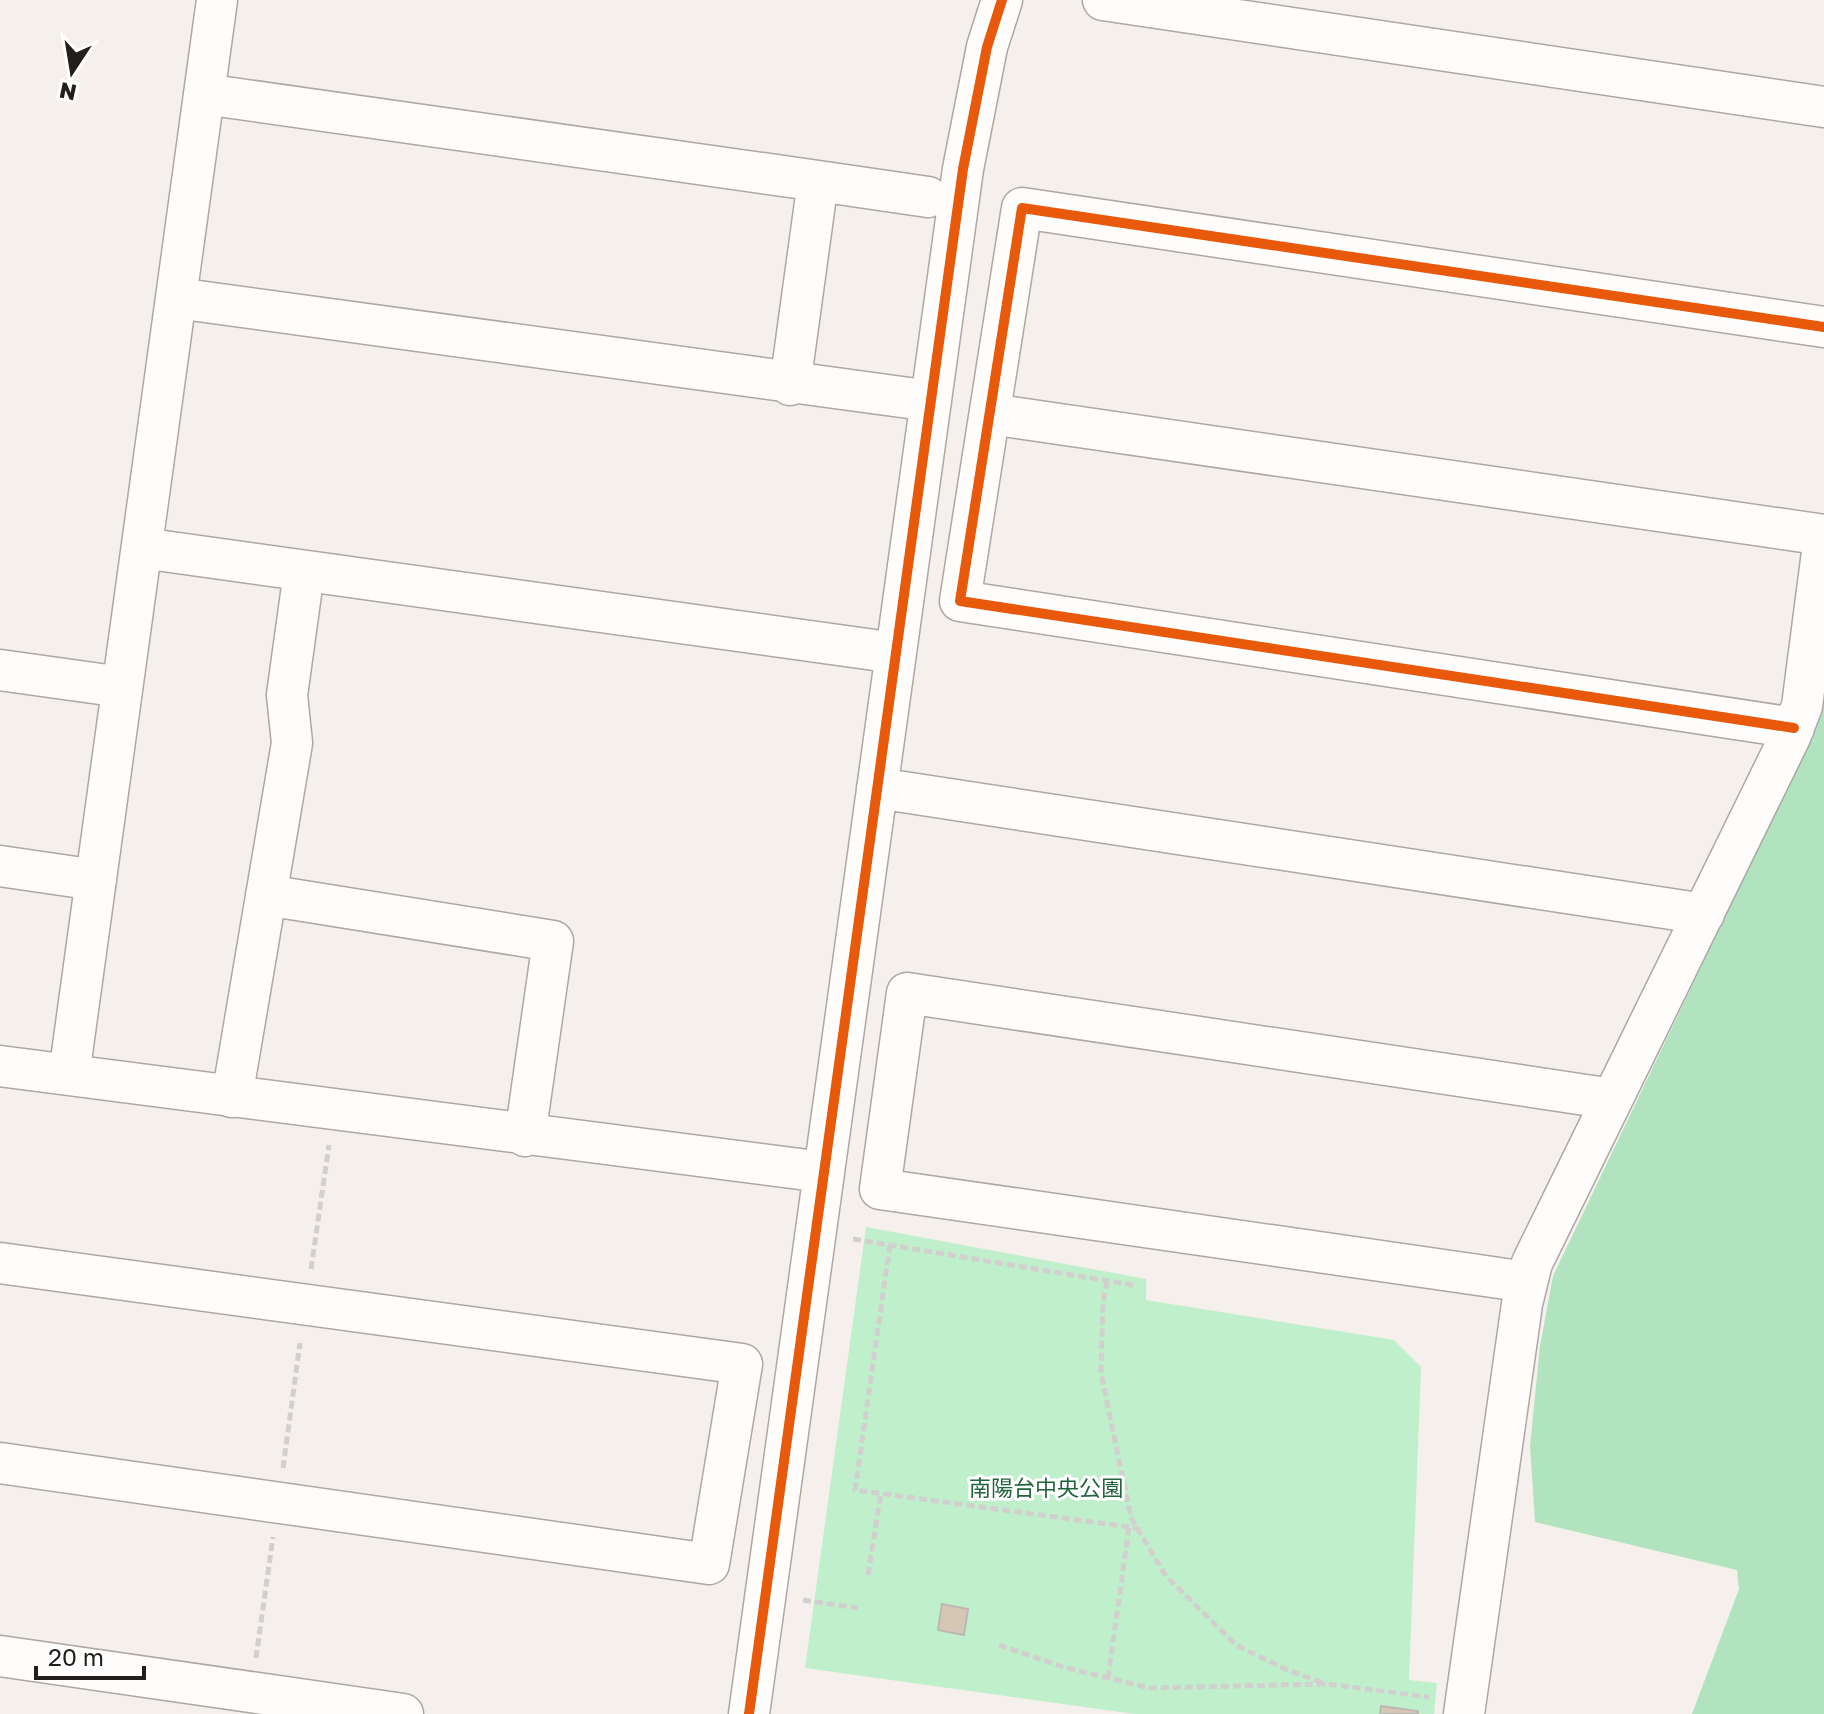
<svg xmlns="http://www.w3.org/2000/svg" width="1824" height="1714" font-family="'Golos Text','Noto Sans JP',sans-serif">
	<style>
		.green { fill: #c0efcc }
		.forest { fill: #b2e3bf }
		.building { fill: #d6c7b4; stroke: #bcb8b5; stroke-width: 2 }
		.lines { fill: none; stroke-linecap: round; stroke-linejoin: round }
		.minor-casing { stroke: #aca8a4; stroke-width: 43 }
		.path { stroke: #d1d0ce; stroke-width: 5; stroke-dasharray: 8 4; stroke-linecap: butt }
		.minor { stroke: #fefdfc; stroke-width: 40 }
		.cycleway-casing { stroke: #fff; stroke-width: 15 }
		.cycleway { stroke: #e8590c; stroke-width: 10 }
		.labels { text-anchor: middle; dominant-baseline: central; stroke-width: 6; stroke-linejoin: round; paint-order: stroke }
		.park-label { font-size: 22px; fill: #22643c; stroke: #fff }
	</style>
	<rect width="100%" height="100%" fill="#f5f0eb"/>
	<!-- green -->
	<path class="green" d="M 866,1227 L 1146,1279 L 1146,1300 L 1394,1340 L 1421,1367 L 1409,1680 L 1437,1683 L 1434,1714 L 1135,1714 L 805,1668 Z"/>
	<!-- forest -->
	<path class="forest" d="M 1824,665 L 1824,1714 L 1692,1714 L 1739,1589 L 1737,1570 L 1535,1522 L 1530,1446 L 1540,1346 L 1553,1276 L 1814,731 Z"/>
	<!-- building -->
	<path class="building" d="M 942,1604 L 968,1609 L 964,1635 L 938,1630 Z
		M 1381,1706 L 1418,1711 L 1418,1714 L 1380,1714 Z"/>
	<g class="lines">
		<!-- minor casing -->
		<g class="minor-casing">
			<path id="minor" d="M 1103,0 L 1824,107
				M 204,94 L 818,181 L 790,385
				M 818,181 L 928,197
				M 176,298 L 931,401
				M 990,414 L 1824,535
				M 142,548 L 896,653
				M 0,670 L 122,687
				M 1794,728 L 960,601 L 1022,208 L 1824,327
				M 877,788 L 1704,914
				M 0,866 L 96,880
				M 266,895 L 553,941 L 525,1136
				M 0,1066 L 823,1172
				M 69,1075 L 217,0
				M 232,1097 L 292,743 L 287,695 L 304,572
				M 0,1263 L 742,1364 L 709,1564 L 0,1463
				M 1527,1282 L 880,1189 L 907,993 L 1612,1099
				M 0,1656 L 403,1714
				M 749,1714 L 963,169 L 987,47 L 1002,0
				M 1464,1714 L 1522,1304 L 1532,1263 L 1790,737 L 1802,706 L 1824,537"/>
		</g>
		<!-- path -->
		<path class="path" d="M 853,1239 L 1133,1285
			M 890,1245 L 855,1490 L 1137,1528
			M 311,1269 L 329,1145
			M 1107,1281 L 1103,1304 L 1101,1373 L 1131,1518 L 1166,1576 L 1236,1645 L 1285,1669 L 1326,1684
			M 283,1468 L 300,1343
			M 868,1575 L 881,1493
			M 803,1600 L 858,1608
			M 999,1645 L 1063,1667 L 1150,1688 L 1326,1684 L 1429,1697
			M 256,1658 L 273,1537
			M 1108,1678 L 1129,1527"/>
		<!-- minor -->
		<use href="#minor" class="minor"/>
		<!-- cycleway casing -->
		<g class="cycleway-casing">
			<path id="cycleway" d="M 1794,728 L 960,601 L 1022,208 L 1824,327
				M 749,1714 L 963,169 L 987,47 L 1002,0"/>
		</g>
		<!-- cycleway -->
		<use href="#cycleway" class="cycleway"/>
	</g>
	<g class="labels">
		<!-- park labels -->
		<g class="park-label">
			<text x="1046" y="1487">南陽台中央公園</text>
		</g>
	</g>
	<!-- north arrow -->
	<g transform="translate(72 72) rotate(192)" stroke="#ffffff" stroke-width="6" paint-order="stroke">
	<path d="M0-6L14 30L0 20L-14 30Z" fill="#221f1b"/>
	<text y="-12" font-size="22" font-weight="bold" text-anchor="middle" fill="#221f1b">N</text>
	</g>
	<!-- scale -->
	<path d="M36 1666v12h108v-12" fill="none" stroke="#221f1b" stroke-width="4"/>
	<text x="48" y="1666" font-size="24" fill="#221f1b" stroke="#ffffff" stroke-width="6" paint-order="stroke">20 m</text>
</svg>
